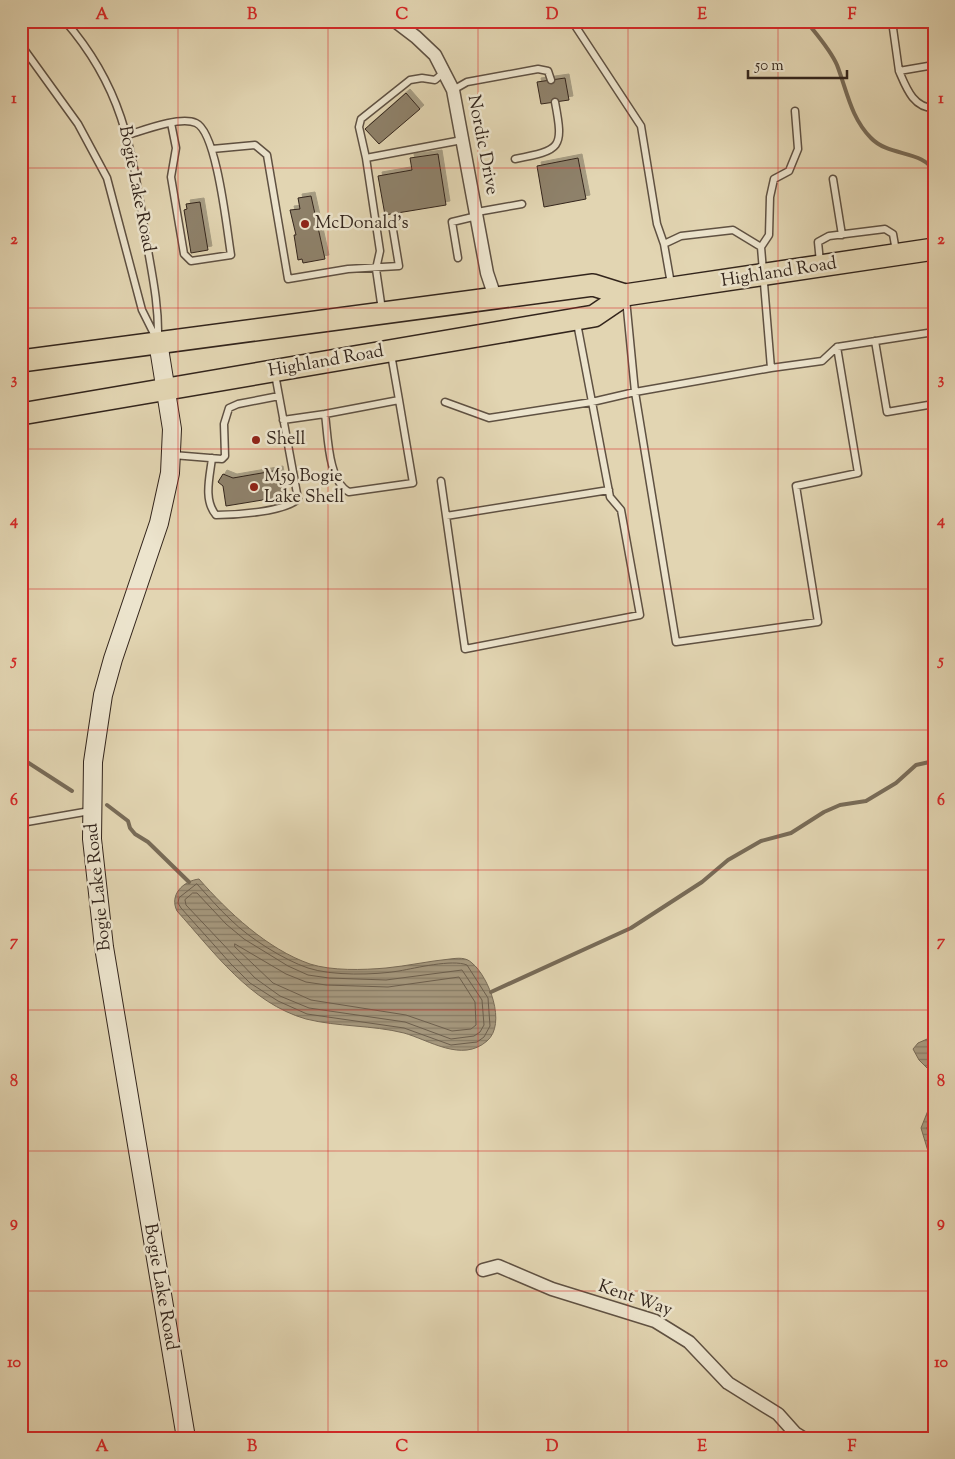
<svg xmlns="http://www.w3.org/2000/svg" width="955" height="1459" font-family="'Sorts Mill Goudy',serif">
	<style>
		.water { fill: url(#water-rules); stroke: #786b57 }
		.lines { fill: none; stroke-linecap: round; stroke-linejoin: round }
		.shore { stroke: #6c5f4e; stroke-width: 1 }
		.stream { stroke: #786b57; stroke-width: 4 }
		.building { fill: #8e816a; stroke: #33251c; filter: url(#shadow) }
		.service-casing { stroke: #5f5142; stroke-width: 9 }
		.minor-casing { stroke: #5f5142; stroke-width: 15 }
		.secondary-casing { stroke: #33251c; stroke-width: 20 }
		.trunk-casing { stroke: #33251c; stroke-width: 24 }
		.service { stroke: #ece4cd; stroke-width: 6 }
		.minor { stroke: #ece4cd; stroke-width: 12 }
		.secondary { stroke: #ece4cd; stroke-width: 18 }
		.trunk { stroke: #e2d5b2; stroke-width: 21 }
		.grid { fill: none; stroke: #d62828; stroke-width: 1; stroke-opacity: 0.55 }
		.poi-dot { fill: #8f2418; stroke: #ece4cd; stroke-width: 2 }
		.labels { text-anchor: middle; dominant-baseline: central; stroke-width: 5; stroke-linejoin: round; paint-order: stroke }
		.street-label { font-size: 18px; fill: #33251c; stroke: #ece4cd }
		.poi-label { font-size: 18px; fill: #33251c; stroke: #ece4cd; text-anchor: start }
		.neatline { fill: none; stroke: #d62828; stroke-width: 2 }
		.grid-label { font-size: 16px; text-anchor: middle; font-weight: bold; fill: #d62828 }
	</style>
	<defs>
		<pattern id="water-rules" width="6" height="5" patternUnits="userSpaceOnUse" patternTransform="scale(1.25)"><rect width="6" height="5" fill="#a6997f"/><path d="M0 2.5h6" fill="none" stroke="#887d67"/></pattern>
		<filter id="shadow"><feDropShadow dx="4" dy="-4" stdDeviation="0" flood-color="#0004"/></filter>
	</defs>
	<rect width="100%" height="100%" fill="#e2d5b2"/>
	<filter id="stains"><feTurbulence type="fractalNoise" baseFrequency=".004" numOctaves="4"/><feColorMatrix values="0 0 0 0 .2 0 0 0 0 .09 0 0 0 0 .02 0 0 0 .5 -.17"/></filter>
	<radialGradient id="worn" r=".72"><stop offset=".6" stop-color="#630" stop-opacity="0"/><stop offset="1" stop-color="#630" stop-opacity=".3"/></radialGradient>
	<!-- water -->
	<path class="water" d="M 199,879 C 228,912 267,949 310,964 C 332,971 363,970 386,968 C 407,966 429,961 450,959 C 458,958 466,957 472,963 C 489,977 507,1024 487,1041 C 462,1063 429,1040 404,1033 C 372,1025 338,1027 306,1019 C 250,1003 214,952 177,911 C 169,895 183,881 199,879 Z
		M 934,1036 L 934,1171 L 921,1128 L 929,1108 L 930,1071 L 919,1060 L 913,1049 L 918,1043 Z"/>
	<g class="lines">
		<!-- shore -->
		<path class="shore" d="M 197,884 C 208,896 219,909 231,920 C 249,938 284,960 308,968 C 332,976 375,975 399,971 C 416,968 452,959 467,965 L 488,998 L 490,1026 L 484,1037 L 477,1042 L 451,1045 L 404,1028 L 307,1014 L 278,1001 L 250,983 L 231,964 L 181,908 L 178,903 L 179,898 Z
			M 193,893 L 197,893 L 226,924 L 244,939 L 288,966 L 308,975 L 329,978 L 386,980 L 462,970 L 482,1000 L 484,1025 L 480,1032 L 474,1036 L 451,1039 L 405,1022 L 309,1008 L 280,996 L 255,978 L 186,905 L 185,900 Z
			M 235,944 L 286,974 L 306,982 L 326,985 L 388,987 L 459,977 L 475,1002 L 476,1025 L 471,1029 L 452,1031 L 406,1015 L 311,1000 L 273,983 L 235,947 Z
			M 934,1108 L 927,1128 L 934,1159"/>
		<!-- stream -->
		<path class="stream" d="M 806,21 C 817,35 830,49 837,65 C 847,91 851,118 871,138 C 889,157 924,150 934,172
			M 21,758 L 72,791
			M 107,805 L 128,821 L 130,828 L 135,834 L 148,842 L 189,882
			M 491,992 L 631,928 L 702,882 L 728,860 L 761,841 L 791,833 L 824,812 L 840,805 L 866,801 L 896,783 L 916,765 L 934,761"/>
	</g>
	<!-- building -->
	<path class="building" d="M 565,78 L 569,100 L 541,104 L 537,82 Z
		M 406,93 L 420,109 L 379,144 L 365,129 Z
		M 438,154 L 446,205 L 385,215 L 378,176 L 412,170 L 410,158 Z
		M 578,158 L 586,199 L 544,207 L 537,166 Z
		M 311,196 L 325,259 L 303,263 L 302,259 L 298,260 L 294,235 L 296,235 L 290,210 L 300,209 L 298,198 Z
		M 200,202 L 208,250 L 191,253 L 184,210 L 187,209 L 186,204 Z
		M 279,470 L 283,493 L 281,497 L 226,506 L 223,486 L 218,482 L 223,474 L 233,478 Z"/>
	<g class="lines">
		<!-- service casing -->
		<g class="service-casing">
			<path id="service" d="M 65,21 C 125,90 132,152 146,239 C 152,274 159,305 158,340
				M 572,21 L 641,126 L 657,224 L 664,244 L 671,284
				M 892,21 L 899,71 L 934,65
				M 21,45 L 78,124 L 107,178 L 142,310 L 157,340
				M 899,71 C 906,87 913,108 934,108
				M 453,90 L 467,82 L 538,69 L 548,71 L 551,80
				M 795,111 L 798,149 L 789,171 L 774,179 L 770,197 L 769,235 L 761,247 L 771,368 L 635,392 L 676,642 L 818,622 L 796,486 L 858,473 L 837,347 L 934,332
				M 128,135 C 144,130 180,116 196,123 C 217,132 227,231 231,255 L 191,261 L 184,254 L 171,177 L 176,148 L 171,123
				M 212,149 L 255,145 L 267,155 L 288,279 L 348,269 L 399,266 L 393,230
				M 366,158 L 359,127 L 361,119 L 410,80 L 422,78 L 435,80 L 444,72
				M 515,159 C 561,150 564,149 555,102
				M 833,179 L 842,235
				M 477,212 L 522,204
				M 664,244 L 681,236 L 733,230 L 761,247
				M 458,258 L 452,222 L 477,216
				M 820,262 L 818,242 L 829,236 L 885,229 L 893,234 L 896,251
				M 382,310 L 376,269 L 380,251 L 366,158 L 462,140
				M 875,341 L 887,412 L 934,404
				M 391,354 L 399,400 L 413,483 L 349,492 C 328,481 328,436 325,414 L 399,400
				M 771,368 L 822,361 L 837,347
				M 445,402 L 489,418 L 592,402 L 635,392 L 626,299
				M 283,420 L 325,414
				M 173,455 L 222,459 L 225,456 L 224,424 L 229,408 L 238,404 L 279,396
				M 212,458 C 210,476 203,500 216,515 C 234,515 285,512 298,499 L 275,374
				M 441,481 L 465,649 L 640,615 L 621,510 L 610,497 L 577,323
				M 446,516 L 609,490
				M 21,823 L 90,811"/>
		</g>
		<!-- minor casing -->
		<g class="minor-casing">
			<path id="minor" d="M 395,21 L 416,37 L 435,55 L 453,90 L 487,273 L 495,297
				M 483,1270 L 498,1266 L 552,1289 L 655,1321 L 689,1342 L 728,1383 L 778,1414 L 795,1433 L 803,1438"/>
		</g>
		<!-- secondary casing -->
		<g class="secondary-casing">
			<path id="secondary" d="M 158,342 L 172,429 L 170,473 L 159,523 L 113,659 L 103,695 L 93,762 L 92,839 L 104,947 L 186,1438"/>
		</g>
		<!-- trunk casing -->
		<g class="trunk-casing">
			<path id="trunk" d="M 21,361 L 593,285 L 625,295
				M 21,414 L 594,316 L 625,295 L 934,249"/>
		</g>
		<!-- service -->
		<use href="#service" class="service"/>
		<!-- minor -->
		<use href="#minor" class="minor"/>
		<!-- secondary -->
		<use href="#secondary" class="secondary"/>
		<!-- trunk -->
		<use href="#trunk" class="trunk"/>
	</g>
	<!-- grid -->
	<path class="grid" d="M 178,21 L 178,1438M 328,21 L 328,1438M 478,21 L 478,1438M 628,21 L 628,1438M 778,21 L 778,1438M 21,168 L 934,168M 21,308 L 934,308M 21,449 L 934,449M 21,589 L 934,589M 21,730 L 934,730M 21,870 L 934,870M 21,1010 L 934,1010M 21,1151 L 934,1151M 21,1291 L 934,1291"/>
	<!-- markers -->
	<g class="poi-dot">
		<circle cx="305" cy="224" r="5"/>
		<circle cx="256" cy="440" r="5"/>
		<circle cx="254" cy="487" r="5"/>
	</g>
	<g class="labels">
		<!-- street labels -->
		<g class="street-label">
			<text transform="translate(482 145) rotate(79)">Nordic Drive</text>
			<text transform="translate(136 189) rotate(79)">Bogie Lake Road</text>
			<text transform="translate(779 273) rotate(-9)">Highland Road</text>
			<text transform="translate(326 362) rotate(-10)">Highland Road</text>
			<text transform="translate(99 887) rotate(-96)">Bogie Lake Road</text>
			<text transform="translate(160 1287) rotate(80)">Bogie Lake Road</text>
			<text transform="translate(635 1299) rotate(19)">Kent Way</text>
		</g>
		<!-- poi labels -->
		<g class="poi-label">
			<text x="315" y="224">McDonald's</text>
			<text x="266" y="440">Shell</text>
			<text x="264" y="477">M59 Bogie<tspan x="264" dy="21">Lake Shell</tspan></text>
		</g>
	</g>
	<!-- margin -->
	<rect width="955" height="1459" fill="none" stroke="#e2d5b2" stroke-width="55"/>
	<!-- scale -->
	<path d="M748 70v8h99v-8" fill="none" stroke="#33251c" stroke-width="2.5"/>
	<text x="755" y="70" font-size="15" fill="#33251c" stroke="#ece4cd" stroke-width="4" paint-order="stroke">50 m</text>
	<rect x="28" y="28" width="900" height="1404" class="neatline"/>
	<g class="grid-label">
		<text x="102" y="19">A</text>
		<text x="252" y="19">B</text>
		<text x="402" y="19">C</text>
		<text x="552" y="19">D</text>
		<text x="702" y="19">E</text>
		<text x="852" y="19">F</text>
		<text x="14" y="103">1</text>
		<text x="941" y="103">1</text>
		<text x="14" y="244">2</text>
		<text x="941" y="244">2</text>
		<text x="14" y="384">3</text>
		<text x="941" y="384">3</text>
		<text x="14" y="525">4</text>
		<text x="941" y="525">4</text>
		<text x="14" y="665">5</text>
		<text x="941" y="665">5</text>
		<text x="14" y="805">6</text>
		<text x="941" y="805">6</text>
		<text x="14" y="946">7</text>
		<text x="941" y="946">7</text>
		<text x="14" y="1086">8</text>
		<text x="941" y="1086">8</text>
		<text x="14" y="1227">9</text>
		<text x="941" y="1227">9</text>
		<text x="14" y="1367">10</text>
		<text x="941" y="1367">10</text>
		<text x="102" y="1451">A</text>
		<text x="252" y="1451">B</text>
		<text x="402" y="1451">C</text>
		<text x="552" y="1451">D</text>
		<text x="702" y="1451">E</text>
		<text x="852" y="1451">F</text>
	</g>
	<rect width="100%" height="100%" filter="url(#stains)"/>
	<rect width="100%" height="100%" fill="url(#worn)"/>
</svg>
